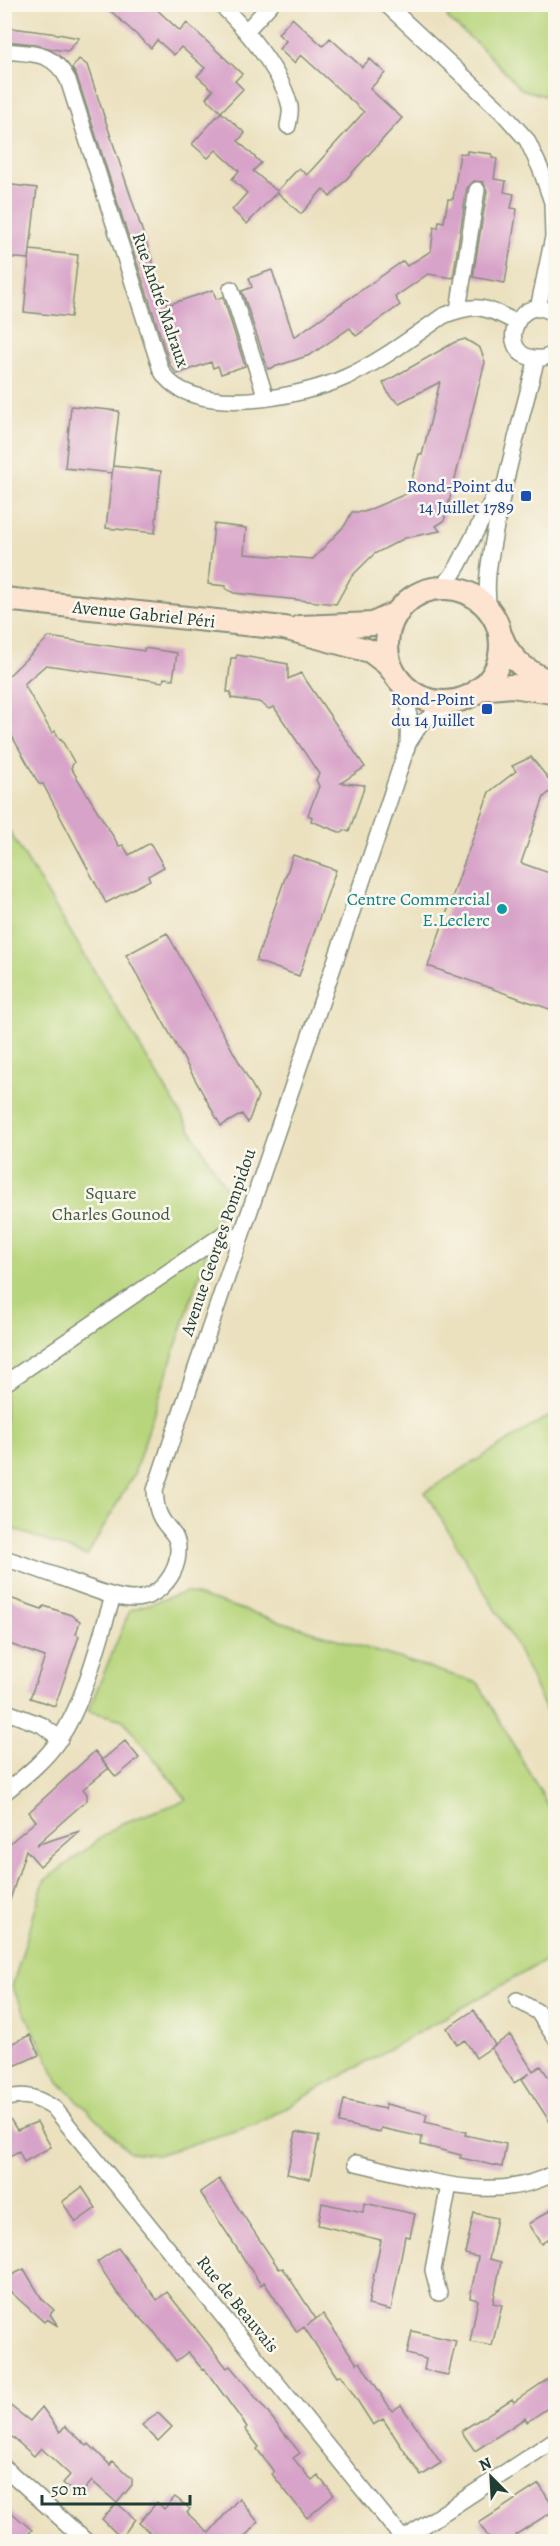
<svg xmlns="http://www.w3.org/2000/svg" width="560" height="2546" font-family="Alegreya,serif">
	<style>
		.green { fill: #b7d57c; stroke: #6b8958; stroke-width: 1.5 }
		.building { fill: #d8a3c9 }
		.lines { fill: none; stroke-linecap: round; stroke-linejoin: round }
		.street-casing { stroke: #858f7a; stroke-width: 18 }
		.secondary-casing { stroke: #858f7a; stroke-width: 26 }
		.street { stroke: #fff; stroke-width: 15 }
		.secondary { stroke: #fde4d1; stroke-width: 22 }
		.transit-dot { fill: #1a4fb4; stroke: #fbf7ec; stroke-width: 2 }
		.culture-dot { fill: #0f9aa8; stroke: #fbf7ec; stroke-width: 2 }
		.labels { text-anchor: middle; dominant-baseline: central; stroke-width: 5; stroke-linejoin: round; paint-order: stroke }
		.street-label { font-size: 18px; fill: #1f3d34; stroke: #fbf7ec }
		.transit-label { font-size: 18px; fill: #164399; stroke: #fbf7ec; text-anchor: end }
		.culture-label { font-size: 18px; fill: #0d838f; stroke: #fbf7ec; text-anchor: end }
		.park-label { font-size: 18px; fill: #3d5b42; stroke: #fbf7ec }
	</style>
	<rect width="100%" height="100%" fill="#fbf7ec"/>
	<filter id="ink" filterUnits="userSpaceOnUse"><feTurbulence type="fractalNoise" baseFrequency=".0167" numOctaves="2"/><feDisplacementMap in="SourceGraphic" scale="12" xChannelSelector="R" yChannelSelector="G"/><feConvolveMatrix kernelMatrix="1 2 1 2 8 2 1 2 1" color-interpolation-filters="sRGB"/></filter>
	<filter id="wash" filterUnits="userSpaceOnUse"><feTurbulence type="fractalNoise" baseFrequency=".008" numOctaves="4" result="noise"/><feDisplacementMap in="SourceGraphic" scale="24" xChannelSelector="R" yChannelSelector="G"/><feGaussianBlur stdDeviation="1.35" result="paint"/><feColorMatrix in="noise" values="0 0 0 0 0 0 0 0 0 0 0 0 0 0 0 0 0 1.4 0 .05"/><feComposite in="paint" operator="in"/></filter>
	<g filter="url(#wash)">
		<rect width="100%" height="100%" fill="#ebe1bf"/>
		<!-- green -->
		<path class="green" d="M 446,5 L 555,5 L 555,99 L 521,89 L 480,46 L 448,19 Z
			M 5,824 L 227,1190 L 134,1474 L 87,1556 L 5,1526 Z
			M 555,1412 L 555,1730 L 514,1641 L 425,1492 Z
			M 186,1592 L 478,1683 L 555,1817 L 555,1955 L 257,2124 L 157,2155 L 130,2152 L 59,2082 L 12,1987 L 44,1881 L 120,1824 L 187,1800 L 123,1720 L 88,1711 L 130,1610 Z"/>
		<g id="blocks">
			<!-- building -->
			<path class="building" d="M 103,4 L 151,4 L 180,31 L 187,23 L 242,74 L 235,81 L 243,89 L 221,112 L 206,98 L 213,90 L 197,76 L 205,68 L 181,47 L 174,55 L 157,40 L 151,48 Z
				M 292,18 L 323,46 L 330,38 L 362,67 L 370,59 L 385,73 L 370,89 L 402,118 L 330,197 L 323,189 L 301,214 L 277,192 L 247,224 L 232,210 L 247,193 L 232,179 L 239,171 L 216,150 L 208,158 L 192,144 L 221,112 L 245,133 L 238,141 L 261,163 L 253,171 L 277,191 L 299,168 L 307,175 L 364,112 L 301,55 L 294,63 L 279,49 L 286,41 L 278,34 Z
				M 4,27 L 58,34 L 79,38 L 68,51 L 51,49 L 34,44 L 4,41 Z
				M 79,59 L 87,65 L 167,305 L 213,290 L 216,299 L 223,297 L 245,366 L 221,374 L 218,366 L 213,368 L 211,362 L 177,374 L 170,365 L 77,77 L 72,68 Z
				M 467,151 L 492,154 L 492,158 L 497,159 L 494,179 L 506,181 L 504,192 L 514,194 L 511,208 L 517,209 L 505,283 L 473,277 L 487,191 L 483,182 L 474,181 L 467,188 L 453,278 L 428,274 L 395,297 L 400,305 L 356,336 L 350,328 L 310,355 L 268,369 L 242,291 L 252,287 L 249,278 L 272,270 L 294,337 L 403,261 L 407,266 L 431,251 L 434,227 L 438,228 L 439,221 L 444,222 L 448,199 L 453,199 L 460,153 L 467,154 Z
				M 4,184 L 37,188 L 29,259 L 4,257 Z
				M 30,250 L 78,255 L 71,317 L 24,312 Z
				M 465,339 L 480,348 L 485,362 L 444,521 L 436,526 L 440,531 L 405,538 L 374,554 L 351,577 L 336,604 L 234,593 L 226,589 L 226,586 L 208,584 L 214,524 L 246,528 L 244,554 L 313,559 L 345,525 L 352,512 L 364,512 L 408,493 L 419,454 L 422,455 L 440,382 L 399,403 L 390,396 L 383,383 L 455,342 Z
				M 71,406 L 119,411 L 112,473 L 65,468 Z
				M 113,466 L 161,471 L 155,533 L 106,528 Z
				M 49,637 L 144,651 L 144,648 L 177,653 L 173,679 L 164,678 L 163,682 L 46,665 L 24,684 L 52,733 L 55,731 L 60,740 L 61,739 L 74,762 L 71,768 L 119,846 L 123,845 L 129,855 L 150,843 L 164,867 L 148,876 L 150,880 L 106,903 L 43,784 L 39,784 L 4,722 L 4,680 Z
				M 237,655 L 288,664 L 288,679 L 301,673 L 365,767 L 341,783 L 365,785 L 349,832 L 344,830 L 342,833 L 311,821 L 312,817 L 308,815 L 319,786 L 316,780 L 319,774 L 274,707 L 269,709 L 259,702 L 231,698 L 231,692 L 227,692 L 231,658 L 236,658 Z
				M 531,757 L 555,787 L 544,797 L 521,863 L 555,875 L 555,1011 L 428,966 L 489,792 L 516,771 L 512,766 Z
				M 293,855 L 336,870 L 299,976 L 256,961 Z
				M 167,933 L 258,1096 L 248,1123 L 242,1114 L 221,1126 L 126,955 Z
				M 4,1596 L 42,1609 L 44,1606 L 71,1615 L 80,1621 L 76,1634 L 79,1636 L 55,1706 L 30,1698 L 45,1657 L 4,1642 Z
				M 125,1741 L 139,1758 L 116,1777 L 102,1760 Z
				M 95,1751 L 109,1768 L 83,1789 L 87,1794 L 87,1800 L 36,1845 L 80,1831 L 40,1866 L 26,1850 L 8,1906 L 4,1905 L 4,1848 L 36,1821 L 29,1812 Z
				M 474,2010 L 495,2045 L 476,2058 L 465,2040 L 457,2045 L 447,2028 Z
				M 30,2035 L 39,2055 L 14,2066 L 12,2061 L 4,2065 L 4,2047 Z
				M 510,2035 L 533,2071 L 541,2066 L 555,2087 L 555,2130 L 522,2079 L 530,2073 L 514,2083 L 491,2048 Z
				M 344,2100 L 385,2109 L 386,2104 L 427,2114 L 425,2122 L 466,2132 L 465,2135 L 506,2144 L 502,2167 L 460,2158 L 461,2155 L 421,2145 L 422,2137 L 381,2128 L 380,2132 L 339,2123 Z
				M 4,2109 L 17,2130 L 37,2122 L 51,2147 L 24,2162 L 19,2151 L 4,2159 Z
				M 296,2132 L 319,2136 L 310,2179 L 287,2174 Z
				M 219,2179 L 279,2269 L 283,2268 L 316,2319 L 307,2325 L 323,2314 L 357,2364 L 360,2362 L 392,2411 L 401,2405 L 441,2463 L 421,2476 L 383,2419 L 373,2425 L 341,2375 L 337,2377 L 304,2327 L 297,2332 L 264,2282 L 261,2285 L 200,2192 Z
				M 82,2187 L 96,2208 L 76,2222 L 62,2202 Z
				M 322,2203 L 363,2212 L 364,2203 L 415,2214 L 410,2237 L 405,2236 L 391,2310 L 368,2305 L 381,2240 L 318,2225 Z
				M 555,2207 L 555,2234 L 541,2244 L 528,2224 Z
				M 474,2213 L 497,2218 L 489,2259 L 501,2262 L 493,2303 L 502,2305 L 492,2346 L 470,2342 L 478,2300 L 470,2298 L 478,2257 L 465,2254 Z
				M 118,2248 L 157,2300 L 167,2292 L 227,2368 L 230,2366 L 245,2384 L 300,2453 L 293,2458 L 312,2481 L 318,2476 L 334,2495 L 307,2518 L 272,2474 L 274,2472 L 257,2449 L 259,2447 L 245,2429 L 247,2427 L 204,2368 L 202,2369 L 188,2352 L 176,2361 L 155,2333 L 117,2293 L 97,2262 Z
				M 24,2269 L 42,2299 L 54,2310 L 50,2314 L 58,2326 L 47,2319 L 44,2322 L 4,2286 L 4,2279 Z
				M 412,2331 L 456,2341 L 448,2375 L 424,2370 L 426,2359 L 407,2354 Z
				M 555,2374 L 555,2403 L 527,2422 L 525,2418 L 475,2451 L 461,2431 L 512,2399 L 514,2402 Z
				M 4,2401 L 30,2421 L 42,2407 L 60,2432 L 65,2426 L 87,2446 L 89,2444 L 110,2465 L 113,2461 L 132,2479 L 132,2485 L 117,2503 L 92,2481 L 78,2497 L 63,2483 L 70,2475 L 41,2448 L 34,2456 L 4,2430 Z
				M 158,2413 L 172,2427 L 158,2441 L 142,2425 Z
				M 539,2484 L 555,2510 L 515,2535 L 519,2541 L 491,2541 L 479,2523 Z
				M 175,2497 L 190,2509 L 187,2513 L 209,2533 L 239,2498 L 258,2522 L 241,2541 L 159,2541 L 139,2523 L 157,2502 L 164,2509 Z
				M 117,2503 L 135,2519 L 121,2538 L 102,2519 Z
				M 4,2506 L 32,2530 L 22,2541 L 14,2541 L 4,2533 Z"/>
		</g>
	</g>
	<g filter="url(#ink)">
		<use href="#blocks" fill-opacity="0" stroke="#858f7a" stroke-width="1.5"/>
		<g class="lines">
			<!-- street casing -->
			<g class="street-casing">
				<path id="street" d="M 220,4 C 245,28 283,73 290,107 C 291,113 289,120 288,126
					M 386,4 L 503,113 L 527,140 L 541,170 L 552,202 L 553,237 L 538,309
					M 247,30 L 271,4
					M 4,51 C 33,54 53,51 68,80 L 161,370 C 188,421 303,397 346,377 C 380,362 412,337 443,316 C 477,302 485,307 516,322
					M 231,289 L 266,398
					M 458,310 L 477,190
					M 556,316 C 521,285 493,353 534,358 C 542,359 550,357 556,351
					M 437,589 L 451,577 L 458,566 L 498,489
					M 489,609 C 484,580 491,554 496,526 C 507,469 522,414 537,358
					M 409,742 L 421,723 L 459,699
					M 4,1384 L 225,1233 L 240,1238
					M 4,1558 C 29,1566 54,1575 78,1584 C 95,1590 113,1598 131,1599 C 158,1600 179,1574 178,1548 C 178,1536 169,1530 163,1521 C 156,1511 156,1501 155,1490 C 238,1241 326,994 408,744 L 409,706 L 402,682
					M 4,1711 L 42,1725 L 60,1739
					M 4,1793 C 24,1777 46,1760 60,1738 C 86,1699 98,1642 113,1597
					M 517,2000 L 538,2012 L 556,2039
					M 4,2099 C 25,2093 37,2097 55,2109 L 403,2539
					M 356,2163 C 419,2177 494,2207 556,2172
					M 439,2293 L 433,2270 L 449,2185
					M 4,2467 L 87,2542
					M 399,2542 L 556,2439"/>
			</g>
			<!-- secondary casing -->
			<g class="secondary-casing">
				<path id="secondary" d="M387 645a57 57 0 1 1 114 0a57 57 0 1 1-114 0Z
					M 4,599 L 284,628 L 370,651 L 387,664 L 395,674
					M 300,627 L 373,624 L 398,612
					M 501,636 C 511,663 530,673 556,685
					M 479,689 L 512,686 L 552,692"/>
			</g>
			<!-- street -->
			<use href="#street" class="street"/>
			<!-- secondary -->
			<use href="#secondary" class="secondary"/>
		</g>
	</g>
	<!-- markers -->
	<g class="transit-dot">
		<rect x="520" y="490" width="12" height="12" rx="3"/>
		<rect x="481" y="703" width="12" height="12" rx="3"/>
	</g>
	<circle class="culture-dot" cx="502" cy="909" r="6"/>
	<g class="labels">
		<!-- street labels -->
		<g class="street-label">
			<text transform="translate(161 300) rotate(71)">Rue André Malraux</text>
			<text transform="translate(144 614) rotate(6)">Avenue Gabriel Péri</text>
			<text transform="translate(218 1242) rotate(-71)">Avenue Georges Pompidou</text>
			<text transform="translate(238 2304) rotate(51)">Rue de Beauvais</text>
		</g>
		<!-- transit labels -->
		<g class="transit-label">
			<text x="514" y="486">Rond-Point du<tspan x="514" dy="21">14 Juillet 1789</tspan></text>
			<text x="475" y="699">Rond-Point<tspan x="475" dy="21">du 14 Juillet</tspan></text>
		</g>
		<!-- culture labels -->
		<g class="culture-label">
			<text x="490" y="899">Centre Commercial<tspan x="490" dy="21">E.Leclerc</tspan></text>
		</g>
		<!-- park labels -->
		<g class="park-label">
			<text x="111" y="1193">Square<tspan x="111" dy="21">Charles Gounod</tspan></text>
		</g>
	</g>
	<!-- margin -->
	<rect width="560" height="2546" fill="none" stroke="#fbf7ec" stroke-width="24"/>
	<!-- north arrow -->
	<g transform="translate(491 2477) rotate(336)" stroke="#fbf7ec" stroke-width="4.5" paint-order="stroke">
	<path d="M0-4.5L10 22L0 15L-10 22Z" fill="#1f3d34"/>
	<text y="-9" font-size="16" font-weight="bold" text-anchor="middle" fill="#1f3d34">N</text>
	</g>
	<!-- scale -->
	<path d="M42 2495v9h148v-9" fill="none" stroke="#1f3d34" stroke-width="3"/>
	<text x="51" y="2495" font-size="18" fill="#1f3d34" stroke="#fbf7ec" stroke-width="4.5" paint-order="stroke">50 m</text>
</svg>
